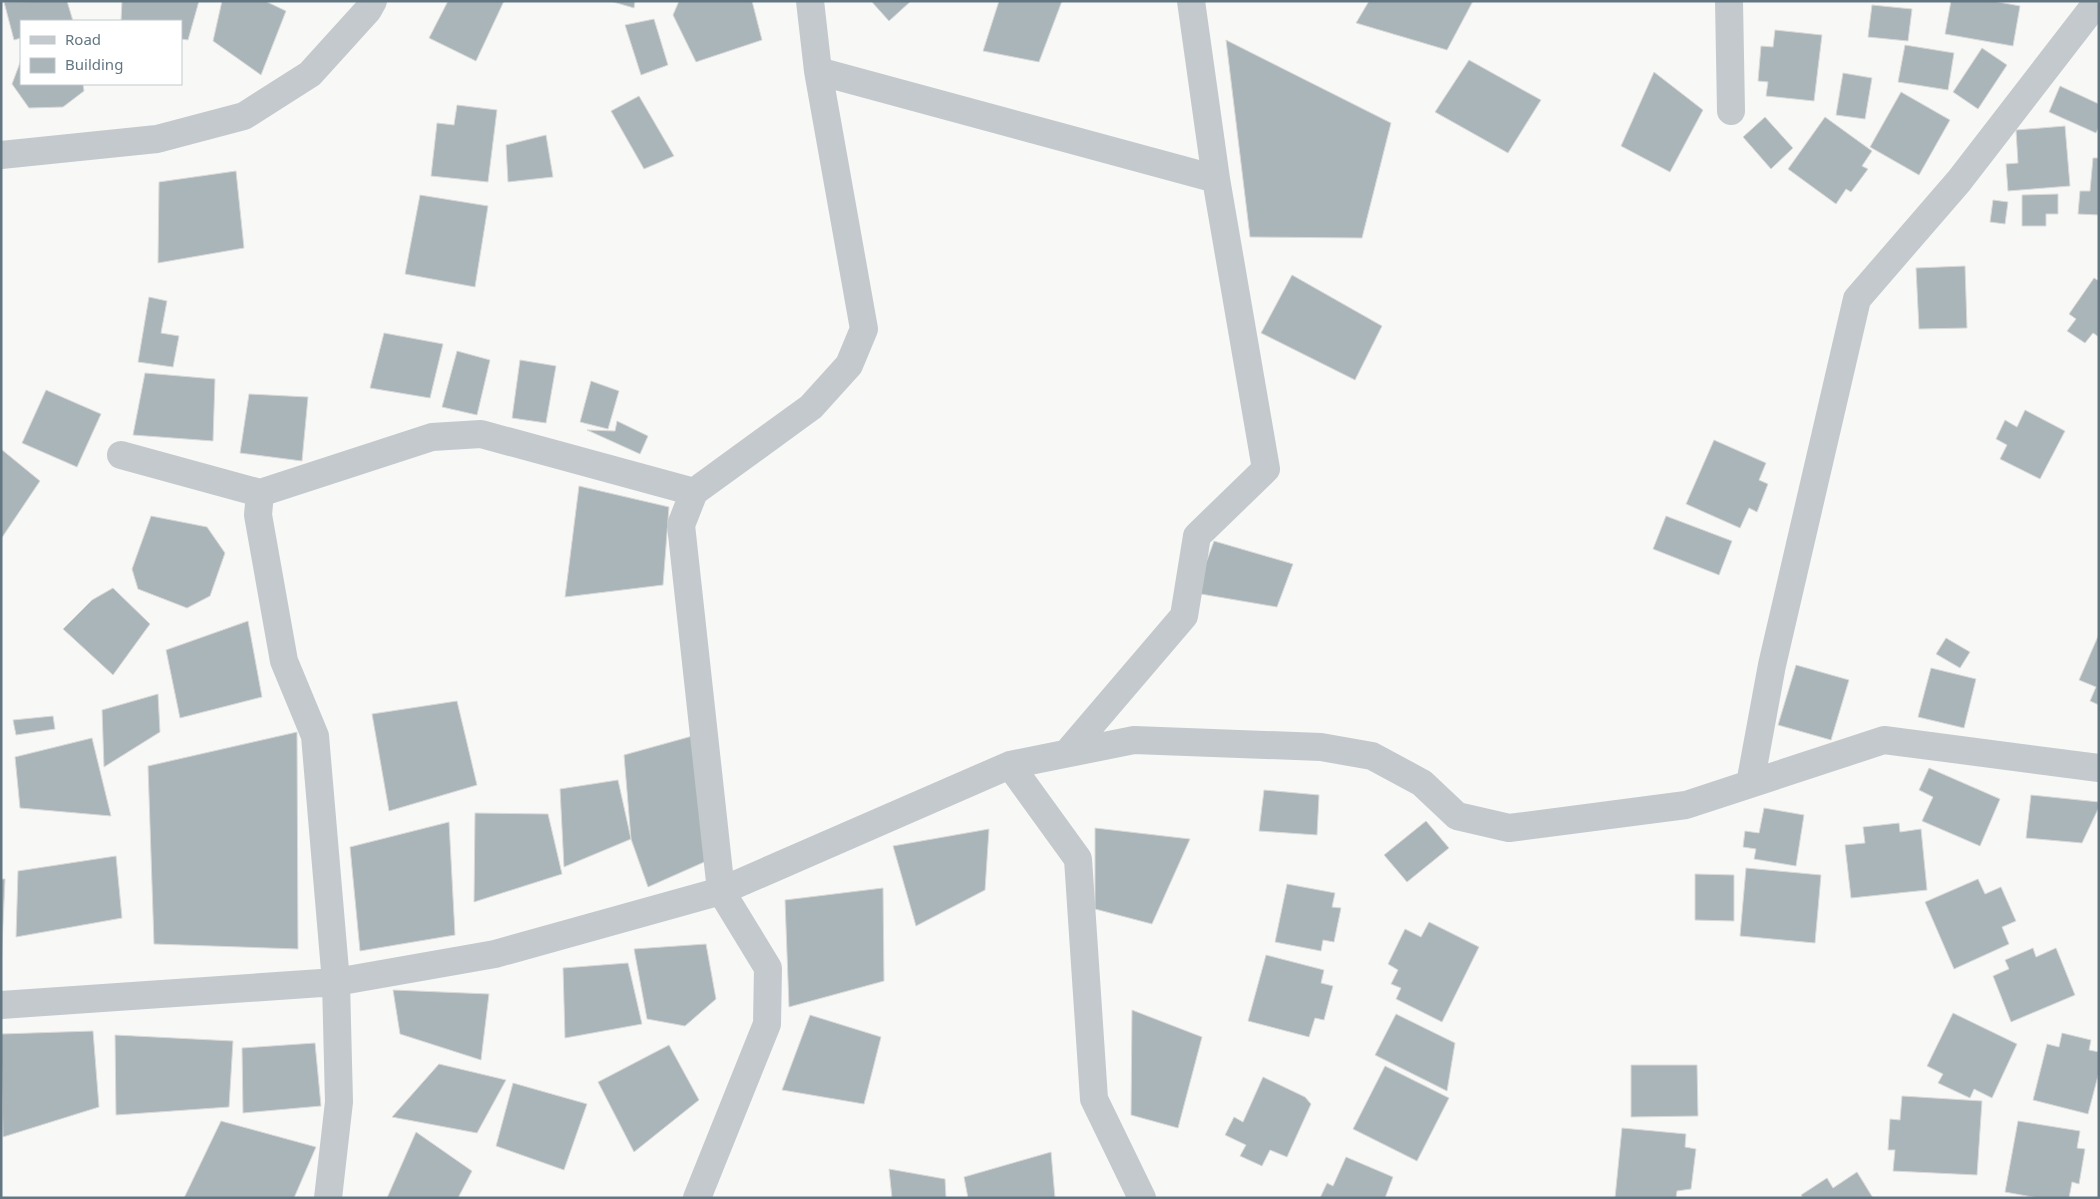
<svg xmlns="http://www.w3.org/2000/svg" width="2100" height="1199" font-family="'Noto Sans',sans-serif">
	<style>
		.building { fill: #aab5b9; stroke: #dadad8 }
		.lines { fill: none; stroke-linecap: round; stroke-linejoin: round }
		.minor { stroke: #c3c9cc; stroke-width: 28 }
	</style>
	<rect width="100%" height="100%" fill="#f8f8f6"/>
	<!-- building -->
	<path class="building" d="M 67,1 L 73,21 L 21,21 L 21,38 L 14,40 L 4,2 Z
		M 122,1 L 199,1 L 188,40 L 181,39 L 181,21 L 121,21 Z
		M 222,1 L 265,1 L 286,11 L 261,75 L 213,41 Z
		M 448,1 L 504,1 L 476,61 L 429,38 Z
		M 610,1 L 635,1 L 634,8 Z
		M 679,1 L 752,1 L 762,40 L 696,62 L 673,15 Z
		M 871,1 L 911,1 L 889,21 Z
		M 999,1 L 1062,1 L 1039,62 L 983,51 Z
		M 1369,1 L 1473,1 L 1447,50 L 1356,23 Z
		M 1951,1 L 1993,1 L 2020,6 L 2013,46 L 1945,34 Z
		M 1872,5 L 1912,9 L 1908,41 L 1868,37 Z
		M 654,19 L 668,65 L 641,75 L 625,25 Z
		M 1775,30 L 1822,35 L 1814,101 L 1766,96 L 1768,82 L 1758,81 L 1761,46 L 1773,47 Z
		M 1226,40 L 1391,123 L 1362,238 L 1250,237 Z
		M 1905,45 L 1954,53 L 1948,90 L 1898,82 Z
		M 1982,48 L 2007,65 L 1978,109 L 1953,92 Z
		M 21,60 L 21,84 L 83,84 L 84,91 L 63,107 L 29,108 L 12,84 Z
		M 1469,60 L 1541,100 L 1508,153 L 1435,112 Z
		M 1654,72 L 1703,110 L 1670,172 L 1621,146 Z
		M 1843,73 L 1872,78 L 1865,119 L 1836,115 Z
		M 2060,86 L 2099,104 L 2099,127 L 2096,133 L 2049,112 Z
		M 1901,92 L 1950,120 L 1919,175 L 1870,147 Z
		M 639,96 L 674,156 L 644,169 L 611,111 Z
		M 457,105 L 497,110 L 488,182 L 431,176 L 437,123 L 454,125 Z
		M 1765,117 L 1793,148 L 1771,169 L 1743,137 Z
		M 1825,117 L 1872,151 L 1862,166 L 1868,169 L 1851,192 L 1846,189 L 1836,204 L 1788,169 Z
		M 2065,126 L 2070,186 L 2008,191 L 2006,164 L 2018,163 L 2016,130 Z
		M 546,135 L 553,177 L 508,182 L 506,145 Z
		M 2093,158 L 2099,158 L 2099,215 L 2078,214 L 2080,191 L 2090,191 Z
		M 236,171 L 244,248 L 158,263 L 159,182 Z
		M 2058,194 L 2058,214 L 2046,214 L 2046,226 L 2022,226 L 2022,195 Z
		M 420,195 L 488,206 L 475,287 L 405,274 Z
		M 1993,200 L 2008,202 L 2005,224 L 1990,222 Z
		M 1965,266 L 1967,328 L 1919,329 L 1916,268 Z
		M 1292,275 L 1382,326 L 1355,380 L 1261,333 Z
		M 2094,278 L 2099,281 L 2099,337 L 2093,333 L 2085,343 L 2067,331 L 2076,319 L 2069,314 Z
		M 149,297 L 167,301 L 161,333 L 179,336 L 173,367 L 138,362 Z
		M 384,333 L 443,344 L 430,398 L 370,388 Z
		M 457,351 L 490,360 L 477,415 L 442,407 Z
		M 520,360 L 556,366 L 546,423 L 512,418 Z
		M 145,373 L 215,379 L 213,441 L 133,435 Z
		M 591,381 L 619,391 L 608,429 L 580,422 Z
		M 46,390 L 101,414 L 77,467 L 22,443 Z
		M 249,394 L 308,397 L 302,461 L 240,453 Z
		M 2025,410 L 2065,431 L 2040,479 L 2000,459 L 2007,445 L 1996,439 L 2005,420 L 2017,427 Z
		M 617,421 L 648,436 L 640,454 L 587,430 L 615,431 Z
		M 1714,440 L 1766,463 L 1759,480 L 1768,484 L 1757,512 L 1749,508 L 1740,528 L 1686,504 Z
		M 1,449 L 40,481 L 1,539 Z
		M 579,486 L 669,507 L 663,585 L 565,597 Z
		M 151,516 L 207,527 L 225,553 L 210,596 L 187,608 L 138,589 L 132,569 Z
		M 1666,516 L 1732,541 L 1719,575 L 1653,549 Z
		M 1214,541 L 1293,564 L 1277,607 L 1195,593 Z
		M 113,588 L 150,624 L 113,675 L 63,629 L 92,600 Z
		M 248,621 L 262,697 L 180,718 L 166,650 Z
		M 2099,634 L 2099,705 L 2090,701 L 2096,687 L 2079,680 Z
		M 1946,638 L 1970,652 L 1960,668 L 1936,654 Z
		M 1796,665 L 1849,680 L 1831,740 L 1778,725 Z
		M 1931,668 L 1976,679 L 1964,728 L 1918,717 Z
		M 158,694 L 160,732 L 104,767 L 102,710 Z
		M 457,701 L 477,785 L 389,811 L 372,714 Z
		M 53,716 L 55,729 L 16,735 L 13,720 Z
		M 297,732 L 298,949 L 154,944 L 148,766 Z
		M 696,735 L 711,859 L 648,887 L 631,839 L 624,755 Z
		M 92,738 L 111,816 L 20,808 L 15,757 Z
		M 1929,768 L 2000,799 L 1980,846 L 1922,821 L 1933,797 L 1919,790 Z
		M 618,780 L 631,839 L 564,867 L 560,789 Z
		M 1264,790 L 1319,795 L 1317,835 L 1259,831 Z
		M 2031,795 L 2099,802 L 2099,807 L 2082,843 L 2026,838 Z
		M 1764,808 L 1804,815 L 1796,866 L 1754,859 L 1756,849 L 1743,847 L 1745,831 L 1759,833 Z
		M 475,813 L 548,814 L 562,874 L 474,902 Z
		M 1426,821 L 1449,848 L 1407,882 L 1384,855 Z
		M 449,822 L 455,935 L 360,951 L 350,847 Z
		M 1899,823 L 1900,832 L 1921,829 L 1927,890 L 1851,898 L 1845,845 L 1865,843 L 1863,827 Z
		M 1095,828 L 1190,839 L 1152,924 L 1095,909 Z
		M 989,829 L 985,890 L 916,926 L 893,846 Z
		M 116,856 L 122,918 L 16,937 L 18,871 Z
		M 1746,868 L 1821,875 L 1815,943 L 1740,936 Z
		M 1695,874 L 1734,875 L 1734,921 L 1695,920 Z
		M 1,879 L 5,879 L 1,968 Z
		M 1978,879 L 1985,894 L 2001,887 L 2016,921 L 2002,927 L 2009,944 L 1954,969 L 1925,902 Z
		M 1287,884 L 1335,893 L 1332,907 L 1341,908 L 1334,942 L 1323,940 L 1321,951 L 1275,942 Z
		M 883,888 L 884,981 L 789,1007 L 785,900 Z
		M 1429,922 L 1479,947 L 1442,1022 L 1396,999 L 1401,988 L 1391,984 L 1398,970 L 1388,964 L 1405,929 L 1421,937 Z
		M 706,944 L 716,999 L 685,1026 L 647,1019 L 634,949 Z
		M 2033,948 L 2036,957 L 2056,948 L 2075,995 L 2011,1022 L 1993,976 L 2009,969 L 2005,960 Z
		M 1266,955 L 1324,970 L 1321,983 L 1333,986 L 1324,1020 L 1315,1018 L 1309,1037 L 1248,1021 Z
		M 628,963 L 642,1024 L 565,1038 L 563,968 Z
		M 393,990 L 489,994 L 481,1060 L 400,1034 Z
		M 1132,1010 L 1202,1037 L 1178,1128 L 1131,1115 Z
		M 1953,1013 L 2017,1044 L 1992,1098 L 1974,1089 L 1970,1098 L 1938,1083 L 1943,1074 L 1927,1066 Z
		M 1396,1014 L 1455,1043 L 1447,1091 L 1375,1055 Z
		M 810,1015 L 881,1037 L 864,1104 L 782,1090 Z
		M 93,1031 L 99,1107 L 3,1137 L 1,1034 Z
		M 2062,1033 L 2091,1040 L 2089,1050 L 2099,1052 L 2099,1072 L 2088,1114 L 2033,1100 L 2047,1044 L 2059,1047 Z
		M 115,1035 L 233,1041 L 229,1107 L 116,1115 Z
		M 315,1043 L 321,1106 L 243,1113 L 242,1048 Z
		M 669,1045 L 699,1100 L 634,1152 L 598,1082 Z
		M 439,1064 L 506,1080 L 477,1133 L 392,1117 Z
		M 1631,1065 L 1697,1065 L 1698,1116 L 1631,1117 Z
		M 1385,1066 L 1449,1098 L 1417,1161 L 1353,1129 Z
		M 1263,1077 L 1305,1097 L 1311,1104 L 1287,1157 L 1270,1150 L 1262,1166 L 1240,1156 L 1246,1145 L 1225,1135 L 1234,1117 L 1243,1122 Z
		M 513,1083 L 587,1104 L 564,1170 L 496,1146 Z
		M 1902,1096 L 1982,1101 L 1977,1175 L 1893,1171 L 1895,1150 L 1888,1150 L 1890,1119 L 1900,1120 Z
		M 221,1121 L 316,1147 L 294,1198 L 184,1198 Z
		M 2018,1121 L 2080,1131 L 2077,1148 L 2085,1149 L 2079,1184 L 2072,1182 L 2069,1198 L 2038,1198 L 2005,1192 Z
		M 1622,1128 L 1686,1134 L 1685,1147 L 1696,1149 L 1691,1189 L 1677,1191 L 1676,1198 L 1615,1198 Z
		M 416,1132 L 472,1171 L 458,1198 L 387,1198 Z
		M 1051,1152 L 1055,1198 L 968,1198 L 964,1177 Z
		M 1346,1157 L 1393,1177 L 1385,1198 L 1320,1198 L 1327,1183 L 1333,1186 Z
		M 889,1169 L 945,1179 L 946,1198 L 892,1198 Z
		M 1857,1172 L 1873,1198 L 1803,1198 L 1801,1195 L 1827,1178 L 1833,1188 Z"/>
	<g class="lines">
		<!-- minor -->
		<path class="minor" d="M 1191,1 L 1216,179
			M 1729,1 L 1731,111
			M 818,71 L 1216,179 L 1266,469 L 1197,536 L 1184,616 L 1067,753
			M 1,155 L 157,139 L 244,116 L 310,74 L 368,10 L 373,1
			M 121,455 L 260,493 L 432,437 L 481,434 L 694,492
			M 260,493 L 258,515 L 284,661 L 315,736 L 336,982 L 339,1102 L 328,1198
			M 1010,765 L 1078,859 L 1094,1099 L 1142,1198
			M 1750,784 L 1772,665 L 1857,299 L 1959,181 L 2098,1
			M 1,1005 L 336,982 L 495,954 L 721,891 L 1010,765 L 1134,740 L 1321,747 L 1372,756 L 1422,783 L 1457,816 L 1509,828 L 1686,805 L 1884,740 L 2099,768
			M 697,1198 L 767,1024 L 768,968 L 721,891 L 681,525 L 694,492 L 811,407 L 849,365 L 864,329 L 818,71 L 810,1"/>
	</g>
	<!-- border -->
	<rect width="2100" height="1199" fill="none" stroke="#627782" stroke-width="5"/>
	<!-- legend -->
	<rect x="20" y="20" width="162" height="65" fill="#ffffff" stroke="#c0c9cd"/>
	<rect x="30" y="36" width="25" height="8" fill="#c3c9cc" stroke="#c0c9cd"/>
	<text x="65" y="45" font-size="15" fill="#627782">Road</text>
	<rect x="30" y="58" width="25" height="15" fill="#aab5b9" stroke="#c0c9cd"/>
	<text x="65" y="70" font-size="15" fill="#627782">Building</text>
</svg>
